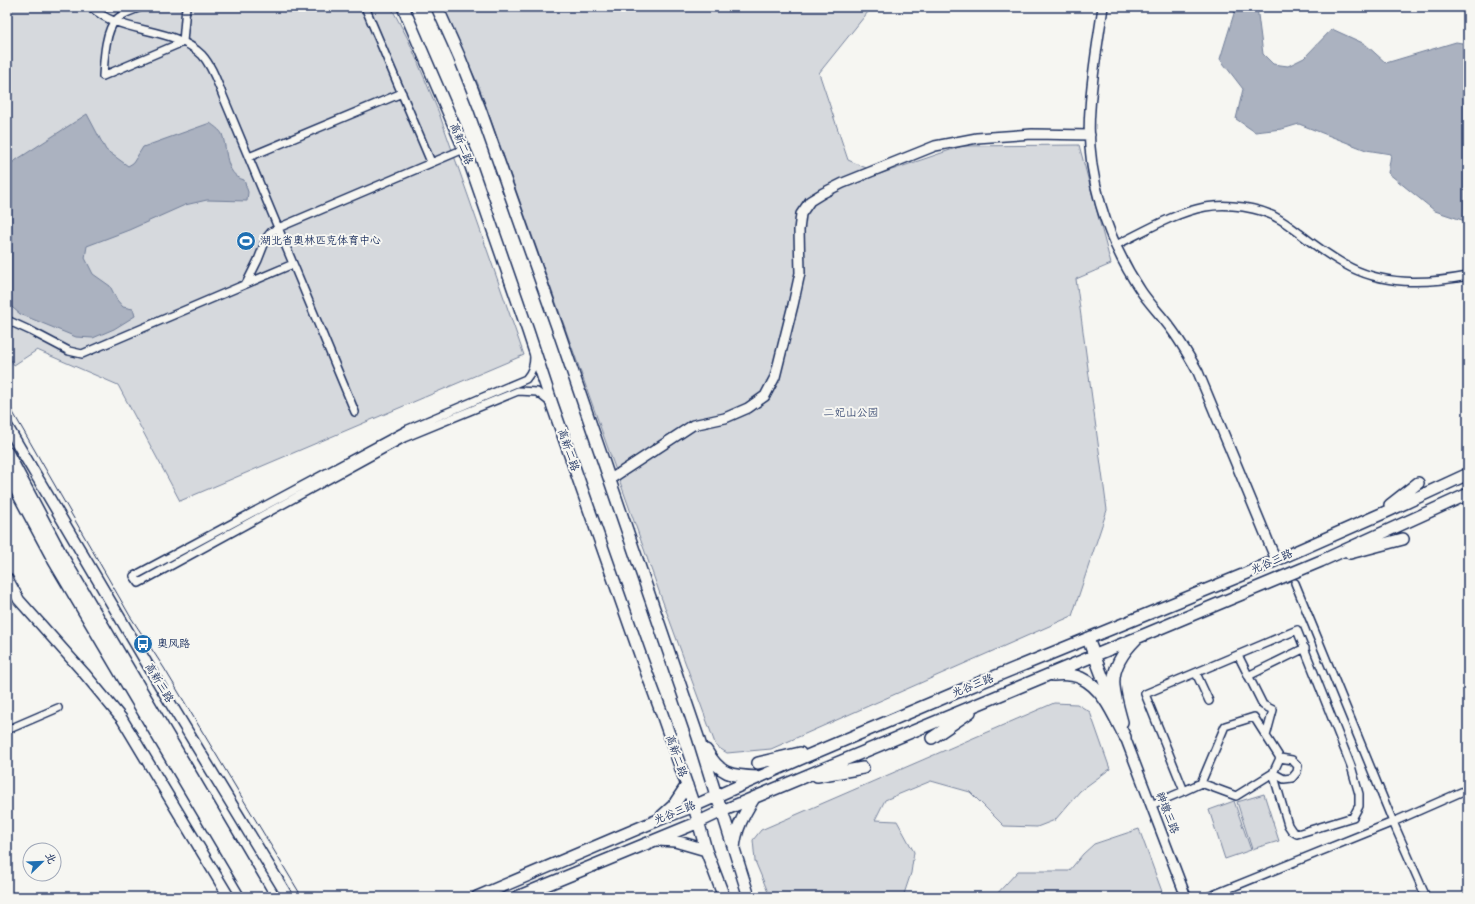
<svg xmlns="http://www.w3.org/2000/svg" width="1475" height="904" font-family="Kalam,'LXGW WenKai TC',sans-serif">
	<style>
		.green { fill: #d6d9dd; stroke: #78849e }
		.water { fill: #abb2c0; stroke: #717e99 }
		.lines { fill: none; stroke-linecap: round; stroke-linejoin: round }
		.minor-casing { stroke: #1b2f5e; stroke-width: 10 }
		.tertiary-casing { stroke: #1b2f5e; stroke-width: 12 }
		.secondary-casing { stroke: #1b2f5e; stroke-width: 13 }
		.primary-casing { stroke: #1b2f5e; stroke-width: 14 }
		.trunk-casing { stroke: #1b2f5e; stroke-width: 14 }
		.minor { stroke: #f6f6f2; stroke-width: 7 }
		.tertiary { stroke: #f6f6f2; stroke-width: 9 }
		.secondary { stroke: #f6f6f2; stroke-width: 10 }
		.primary { stroke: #f6f6f2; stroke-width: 11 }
		.trunk { stroke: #f6f6f2; stroke-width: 11 }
		.tram { stroke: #1b2f5e; stroke-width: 1 }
		.labels { text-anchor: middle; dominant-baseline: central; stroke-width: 4; stroke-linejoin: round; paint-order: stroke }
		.street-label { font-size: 11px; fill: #1b2f5e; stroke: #f6f6f2 }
		.poi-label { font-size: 11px; fill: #1b2f5e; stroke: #f6f6f2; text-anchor: start }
		.park-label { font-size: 11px; fill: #405177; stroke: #f6f6f2 }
	</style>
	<rect width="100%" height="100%" fill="#f6f6f2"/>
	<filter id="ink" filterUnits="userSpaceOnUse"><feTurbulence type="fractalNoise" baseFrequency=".025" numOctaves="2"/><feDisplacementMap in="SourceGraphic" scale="8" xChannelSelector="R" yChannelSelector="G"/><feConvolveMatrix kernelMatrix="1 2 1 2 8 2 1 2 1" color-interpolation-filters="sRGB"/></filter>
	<g filter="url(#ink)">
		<!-- green -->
		<path class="green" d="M 7,7 L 391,7 L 408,39 L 439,113 L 524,355 L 180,501 L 118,385 L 37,350 L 14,365 L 7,354 Z
			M 441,7 L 872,7 L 819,73 L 848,160 L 880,174 L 962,146 L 1079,145 L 1111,264 L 1076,279 L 1107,510 L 1072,616 L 771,749 L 727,753 L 716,746 L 660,594 L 478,84 Z
			M 1054,703 L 1077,704 L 1090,712 L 1110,769 L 1080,791 L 1055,820 L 1037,827 L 1004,826 L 970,792 L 931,781 L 885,800 L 875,820 L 897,821 L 914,852 L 911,873 L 903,897 L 770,897 L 755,861 L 753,840 L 761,830 Z
			M 1264,794 L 1279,841 L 1252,849 L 1237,802 Z
			M 1234,801 L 1251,850 L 1225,859 L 1209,810 Z
			M 1139,829 L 1164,897 L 994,897 L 1018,871 L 1069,871 L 1083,854 L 1094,844 Z"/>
		<!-- water -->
		<path class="water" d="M 1236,7 L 1257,7 L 1263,54 L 1273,64 L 1288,66 L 1304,58 L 1332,29 L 1365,44 L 1386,63 L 1456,42 L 1468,44 L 1468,220 L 1465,221 L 1435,211 L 1388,173 L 1391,154 L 1366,150 L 1299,124 L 1282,129 L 1255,132 L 1236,119 L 1243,89 L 1220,59 Z
			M 87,114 L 106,150 L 128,166 L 133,163 L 143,147 L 210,123 C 214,126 220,130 222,134 C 228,150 224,174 244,180 L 248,192 L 247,201 L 207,200 L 185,205 L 129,230 L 87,246 L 85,258 L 93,274 L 110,286 L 117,300 L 123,307 L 133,309 L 135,316 L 114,329 L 93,338 L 76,337 L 20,314 L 7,303 L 7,164 L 10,164 Z"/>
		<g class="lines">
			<!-- minor casing -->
			<g class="minor-casing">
				<path id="minor" d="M 91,7 C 98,13 106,18 114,21 C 143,33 179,32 202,55 C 212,66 217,82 223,96 L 355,412
					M 365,7 L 431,162
					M 103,76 L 183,42 L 186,7
					M 103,76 C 104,61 105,30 116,20 C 122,13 132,11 141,7
					M 249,157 L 402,93
					M 1116,245 C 1145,231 1174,213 1205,207 C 1227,203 1260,207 1279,219 C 1286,223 1292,228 1299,233 C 1313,244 1328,255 1344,264 C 1382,286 1426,284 1468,276
					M 246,284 L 258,260 L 267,237 L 271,232 L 278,228 L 464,149
					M 7,320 L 31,331 L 69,351 L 82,354 L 293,264
					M 534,356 C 534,366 532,372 526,379 L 408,429 L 134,576 L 139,583 L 404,438 L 518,391 L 537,392 L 551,403
					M 1295,583 L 1393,822 L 1426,897
					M 1238,655 L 1263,705 L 1273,710 L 1266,736
					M 1196,673 L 1209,701
					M 1248,676 L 1305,648
					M 7,730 L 58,708
					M 1184,791 L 1201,783 L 1225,726 L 1254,717 L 1280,758 L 1273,773 L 1284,779 L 1292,778 L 1297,772 L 1298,766 L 1292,760 L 1280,758
					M 1151,805 L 1184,791 L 1145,694 L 1297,630 L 1351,766 L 1359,794 L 1359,806 L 1353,817 L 1297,834 L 1292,831 L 1288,825 L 1273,773 L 1236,796 L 1201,783
					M 1208,897 L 1393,822 L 1468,789"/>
			</g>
			<!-- tertiary casing -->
			<g class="tertiary-casing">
				<path id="tertiary" d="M 1103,7 C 1098,41 1092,75 1090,109 C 1085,172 1106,239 1141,291 C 1149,303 1160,314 1169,326 C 1180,340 1189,356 1198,372 L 1276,560
					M 609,480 L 693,425 L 725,418 L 748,408 L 765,396 L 775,377 L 793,305 L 800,273 L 799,230 L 801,214 L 810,201 L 823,193 L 843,183 L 935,146 L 977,138 L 1032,134 L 1090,135
					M 1125,737 L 1186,897"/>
			</g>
			<!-- secondary casing -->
			<g class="secondary-casing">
				<path id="secondary" d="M 7,426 L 166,696 L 288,897
					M 7,578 L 19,600 L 84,673 L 122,719 L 229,897"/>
			</g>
			<!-- primary casing -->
			<g class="primary-casing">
				<path id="primary" d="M 403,7 L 468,158 L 528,331 L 552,404 L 642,660 L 662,714 L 694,806 L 706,850 L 724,897
					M 437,7 L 459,56 L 480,109 L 559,332 L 698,737 L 715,792 L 722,811 L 749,897
					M 1390,505 L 1418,483
					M 1350,553 L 1403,539
					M 1088,639 L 1111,699
					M 1053,675 C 1063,674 1072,674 1081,678 C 1103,688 1114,716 1125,737
					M 1122,722 C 1119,711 1115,698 1114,686 C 1112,668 1124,651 1136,639
					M 932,738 L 970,712
					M 706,750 C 720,775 731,776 758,777
					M 758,763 L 800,753
					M 817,776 L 863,768
					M 662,816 L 673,806 L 687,785
					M 658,840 L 675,841 L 706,850
					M 734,849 C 735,830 744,814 754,798
					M 477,897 L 658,820 L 694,806 L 800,759 L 962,690 L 1245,574 L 1388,511 L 1468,474
					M 517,897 L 699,822 L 722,811 L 1321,561 L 1468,494"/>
			</g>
			<!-- trunk casing -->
			<g class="trunk-casing">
				<path id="trunk" d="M 7,452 L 62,556 L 263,897
					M 7,473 L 54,561 L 253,897"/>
			</g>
			<!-- minor -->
			<use href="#minor" class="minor"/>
			<!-- tertiary -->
			<use href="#tertiary" class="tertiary"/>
			<!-- secondary -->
			<use href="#secondary" class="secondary"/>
			<!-- primary -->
			<use href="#primary" class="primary"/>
			<!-- trunk -->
			<use href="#trunk" class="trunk"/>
			<!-- tram -->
			<path class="tram" d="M 7,402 L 130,616 L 164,668 L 302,897"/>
		</g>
	</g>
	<!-- icons -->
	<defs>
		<g id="stadium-disc" transform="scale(1)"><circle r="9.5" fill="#1f6fb2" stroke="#f6f6f2"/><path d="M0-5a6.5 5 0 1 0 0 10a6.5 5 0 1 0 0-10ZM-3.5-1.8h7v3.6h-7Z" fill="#fff"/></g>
		<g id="bus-disc" transform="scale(1)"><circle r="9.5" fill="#1f6fb2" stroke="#f6f6f2"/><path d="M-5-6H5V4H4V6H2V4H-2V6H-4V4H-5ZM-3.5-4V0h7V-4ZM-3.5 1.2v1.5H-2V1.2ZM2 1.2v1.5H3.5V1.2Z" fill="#fff"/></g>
	</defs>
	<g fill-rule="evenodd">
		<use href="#stadium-disc" x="246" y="241"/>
		<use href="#bus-disc" x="143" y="644"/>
	</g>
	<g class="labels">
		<!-- street labels -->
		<g class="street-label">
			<text transform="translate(461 144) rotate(68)">高新二路</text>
			<text transform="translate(568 450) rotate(71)">高新二路</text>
			<text transform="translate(1272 562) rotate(-24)">光谷三路</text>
			<text transform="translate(159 683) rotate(59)">高新三路</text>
			<text transform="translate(973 686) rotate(-22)">光谷三路</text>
			<text transform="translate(676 756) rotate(71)">高新二路</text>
			<text transform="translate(675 813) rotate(-22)">光谷三路</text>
			<text transform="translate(1167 813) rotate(69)">神墩三路</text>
		</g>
		<!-- poi labels -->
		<g class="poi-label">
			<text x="260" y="241">湖北省奥林匹克体育中心</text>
			<text x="157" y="644">奥风路</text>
		</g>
		<!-- park labels -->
		<g class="park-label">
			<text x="851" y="413">二妃山公园</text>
		</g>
	</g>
	<!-- margin -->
	<rect width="1475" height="904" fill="none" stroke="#f6f6f2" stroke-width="24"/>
	<rect x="12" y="12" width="1451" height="880" fill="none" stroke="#1b2f5e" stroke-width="1.5" filter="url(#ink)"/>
	<!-- north arrow -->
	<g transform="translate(42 862) rotate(67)"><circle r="19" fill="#f6f6f2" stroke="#9ea6b7"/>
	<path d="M0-3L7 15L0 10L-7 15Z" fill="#1f6fb2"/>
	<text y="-6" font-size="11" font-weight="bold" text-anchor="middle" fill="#1b2f5e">北</text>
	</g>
</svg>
